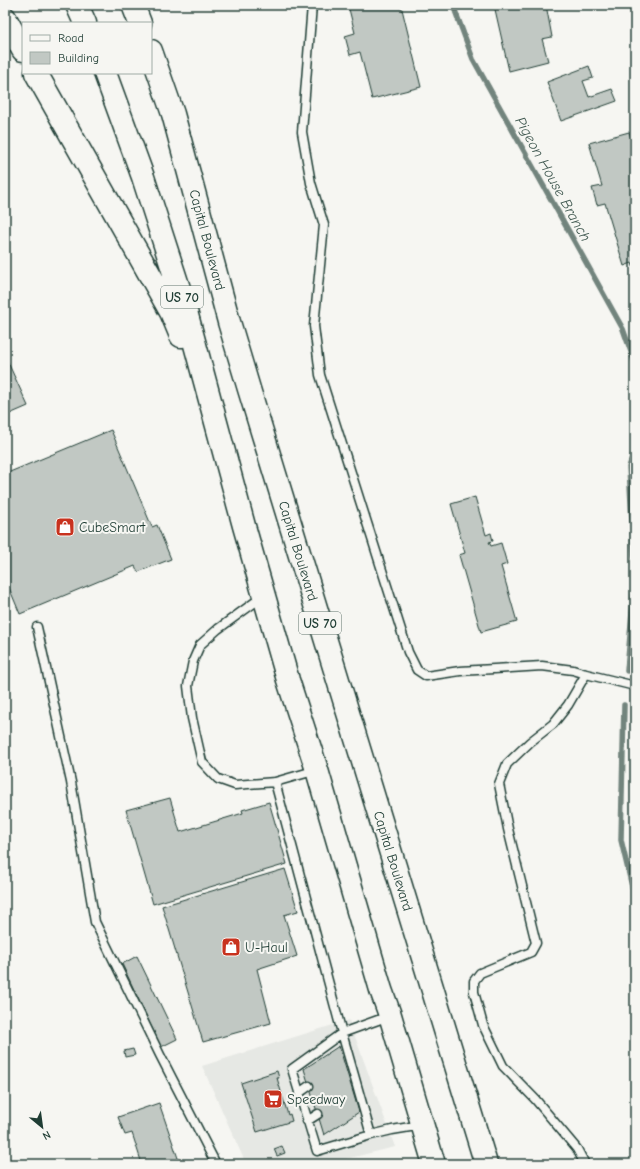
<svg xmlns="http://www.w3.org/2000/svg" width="640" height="1169" font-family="'Comic Neue',sans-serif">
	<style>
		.built { fill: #e6e8e4 }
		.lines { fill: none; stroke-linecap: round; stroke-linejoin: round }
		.stream { stroke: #72847d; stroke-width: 5.5 }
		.building { fill: #c1c8c3; stroke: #1f3d34 }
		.service-casing { stroke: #1f3d34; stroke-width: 11 }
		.primary-casing { stroke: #1f3d34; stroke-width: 25 }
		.service { stroke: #f6f6f2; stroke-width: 8 }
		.primary { stroke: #f6f6f2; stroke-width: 22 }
		.labels { text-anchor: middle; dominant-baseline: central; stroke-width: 4; stroke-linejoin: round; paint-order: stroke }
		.shield { fill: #f6f6f2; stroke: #60746d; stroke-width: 1 }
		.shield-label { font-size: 13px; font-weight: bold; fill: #1f3d34 }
		.street-label { font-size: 14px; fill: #1f3d34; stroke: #f6f6f2 }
		.poi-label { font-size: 14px; fill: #1f3d34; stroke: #f6f6f2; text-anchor: start }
		.water-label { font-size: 15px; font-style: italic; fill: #425a52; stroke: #f6f6f2 }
	</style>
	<rect width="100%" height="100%" fill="#f6f6f2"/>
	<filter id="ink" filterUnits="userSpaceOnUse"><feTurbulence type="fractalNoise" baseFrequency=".025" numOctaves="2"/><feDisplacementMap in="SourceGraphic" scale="8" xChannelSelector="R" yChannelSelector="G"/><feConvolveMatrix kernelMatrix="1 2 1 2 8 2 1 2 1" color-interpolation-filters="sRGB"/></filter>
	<g filter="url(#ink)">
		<!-- built -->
		<path class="built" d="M 349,1020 L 395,1147 L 325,1164 L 246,1164 L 202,1066 Z"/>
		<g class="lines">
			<!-- stream -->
			<path class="stream" d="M 453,5 L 473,59 L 623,329 L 635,363
				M 627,671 L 635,576 L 629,467 L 635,449
				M 624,705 L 621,840 L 635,899"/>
		</g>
		<!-- building -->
		<path class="building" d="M 343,5 L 401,5 L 421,87 L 372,99 L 360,52 L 350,55 L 345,36 L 355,33 L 348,5 L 343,7 Z
			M 494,5 L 546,5 L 552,37 L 542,39 L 548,61 L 509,71 Z
			M 589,66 L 593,78 L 583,81 L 589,97 L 612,89 L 617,101 L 561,121 L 547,82 Z
			M 629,132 L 635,150 L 635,272 L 632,263 L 624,266 L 605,203 L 597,205 L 592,188 L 602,186 L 589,143 Z
			M 5,356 L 28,406 L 5,416 Z
			M 111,430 L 152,527 L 157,525 L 171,559 L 138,572 L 135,566 L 20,614 L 5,578 L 5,474 Z
			M 475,497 L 486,535 L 491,533 L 493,541 L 489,542 L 491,546 L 501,543 L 507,564 L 501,566 L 517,622 L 481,632 L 459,555 L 465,553 L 451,504 Z
			M 170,798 L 180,832 L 243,813 L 242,810 L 269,802 L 287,864 L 153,904 L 126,810 Z
			M 285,869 L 298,911 L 284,915 L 297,956 L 257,969 L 271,1023 L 203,1042 L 162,906 Z
			M 137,956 L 177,1039 L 161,1047 L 122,964 Z
			M 339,1046 L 359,1112 L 324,1135 L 304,1069 Z
			M 133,1049 L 135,1055 L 125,1057 L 124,1051 Z
			M 277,1071 L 279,1078 L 277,1078 L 288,1115 L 290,1114 L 292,1121 L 257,1132 L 241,1083 Z
			M 159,1103 L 180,1164 L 142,1164 L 132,1133 L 125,1135 L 118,1117 Z
			M 282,1146 L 285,1153 L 277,1156 L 274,1149 Z"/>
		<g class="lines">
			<!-- service casing -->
			<g class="service-casing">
				<path id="service" d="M 312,5 L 302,132 L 311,183 L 324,225 L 314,326 L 320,375 L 408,652 L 417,670 L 426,676 L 460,671 L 542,666 L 573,670 L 586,674 L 635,686
					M 262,597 L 218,629 L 200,645 L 193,661 L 188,686 L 192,718 L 202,762 L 218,779 L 235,785 L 275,782 L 317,770
					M 37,627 L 71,782 L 95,922 L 160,1055 L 216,1164
					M 275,782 L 342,1033 L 292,1069 L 317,1151 L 371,1135
					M 389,1016 L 342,1033 L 371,1135 L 392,1130 L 422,1125
					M 299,1093 L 309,1086
					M 307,1121 L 318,1114
					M 585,1164 L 577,1149 L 535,1099 L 503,1066 L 483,1025 L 474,992 L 474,981 L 480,973 L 531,952 L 536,943 L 508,829 L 499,784 L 507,764 L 530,742 L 553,724 L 568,705 L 586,674"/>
			</g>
			<!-- primary casing -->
			<g class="primary-casing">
				<path id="primary" d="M 77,5 L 85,23
					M 133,5 L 140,23
					M 5,18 L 23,50
					M 151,51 L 173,114 L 229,322 L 249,389 L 486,1164
					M 36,73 L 171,312 L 181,336
					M 105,73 L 143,177 L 184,304 L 244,526 L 288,680 L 317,770 L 381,990 L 390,1015 L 434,1164"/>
			</g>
			<!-- service -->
			<use href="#service" class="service"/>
			<!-- primary -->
			<use href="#primary" class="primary"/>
		</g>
	</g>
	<!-- icons -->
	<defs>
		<g id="shop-square" transform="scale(1)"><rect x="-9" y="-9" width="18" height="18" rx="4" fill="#c8321e" stroke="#f6f6f2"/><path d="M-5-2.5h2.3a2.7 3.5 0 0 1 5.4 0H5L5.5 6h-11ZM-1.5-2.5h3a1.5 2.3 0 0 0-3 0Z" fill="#fff"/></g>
		<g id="supermarket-square" transform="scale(1)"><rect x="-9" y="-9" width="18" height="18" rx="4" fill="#c8321e" stroke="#f6f6f2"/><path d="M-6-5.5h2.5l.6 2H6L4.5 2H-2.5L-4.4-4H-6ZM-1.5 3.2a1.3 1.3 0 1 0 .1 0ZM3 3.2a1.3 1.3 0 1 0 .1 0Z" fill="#fff"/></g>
	</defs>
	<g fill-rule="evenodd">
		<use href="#shop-square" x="65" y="527"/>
		<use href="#shop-square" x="231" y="947"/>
		<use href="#supermarket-square" x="273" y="1099"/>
	</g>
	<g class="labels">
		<!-- shield labels -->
		<g class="shield">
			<rect x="161" y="286" width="42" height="22" rx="3"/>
			<rect x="299" y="612" width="42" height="22" rx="3"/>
		</g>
		<g class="shield-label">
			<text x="182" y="297">US 70</text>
			<text x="320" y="623">US 70</text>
		</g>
		<!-- street labels -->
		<g class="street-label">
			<text transform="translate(207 240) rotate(75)">Capital Boulevard</text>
			<text transform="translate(298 551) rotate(73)">Capital Boulevard</text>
			<text transform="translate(393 861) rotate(73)">Capital Boulevard</text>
		</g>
		<!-- poi labels -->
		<g class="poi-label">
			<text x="79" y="527">CubeSmart</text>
			<text x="245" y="947">U-Haul</text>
			<text x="287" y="1099">Speedway</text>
		</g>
		<!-- water labels -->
		<g class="water-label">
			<text transform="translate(553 179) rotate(61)">Pigeon House Branch</text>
		</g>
	</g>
	<!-- margin -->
	<rect width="640" height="1169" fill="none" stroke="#f6f6f2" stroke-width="20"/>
	<rect x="10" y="10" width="620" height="1149" fill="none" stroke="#1f3d34" stroke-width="1.5" filter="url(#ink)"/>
	<!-- legend -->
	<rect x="22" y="22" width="130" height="52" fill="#f6f6f2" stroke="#a0aca6"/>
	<rect x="30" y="35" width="20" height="6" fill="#f6f6f2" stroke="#a0aca6"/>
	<text x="58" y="42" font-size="12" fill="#1f3d34">Road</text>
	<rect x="30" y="52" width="20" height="12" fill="#c1c8c3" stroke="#a0aca6"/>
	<text x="58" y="62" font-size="12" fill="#1f3d34">Building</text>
	<!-- north arrow -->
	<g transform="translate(42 1127) rotate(151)" stroke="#f6f6f2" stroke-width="3" paint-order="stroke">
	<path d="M0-3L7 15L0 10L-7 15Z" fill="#1f3d34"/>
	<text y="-6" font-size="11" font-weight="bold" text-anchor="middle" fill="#1f3d34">N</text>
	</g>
</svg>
